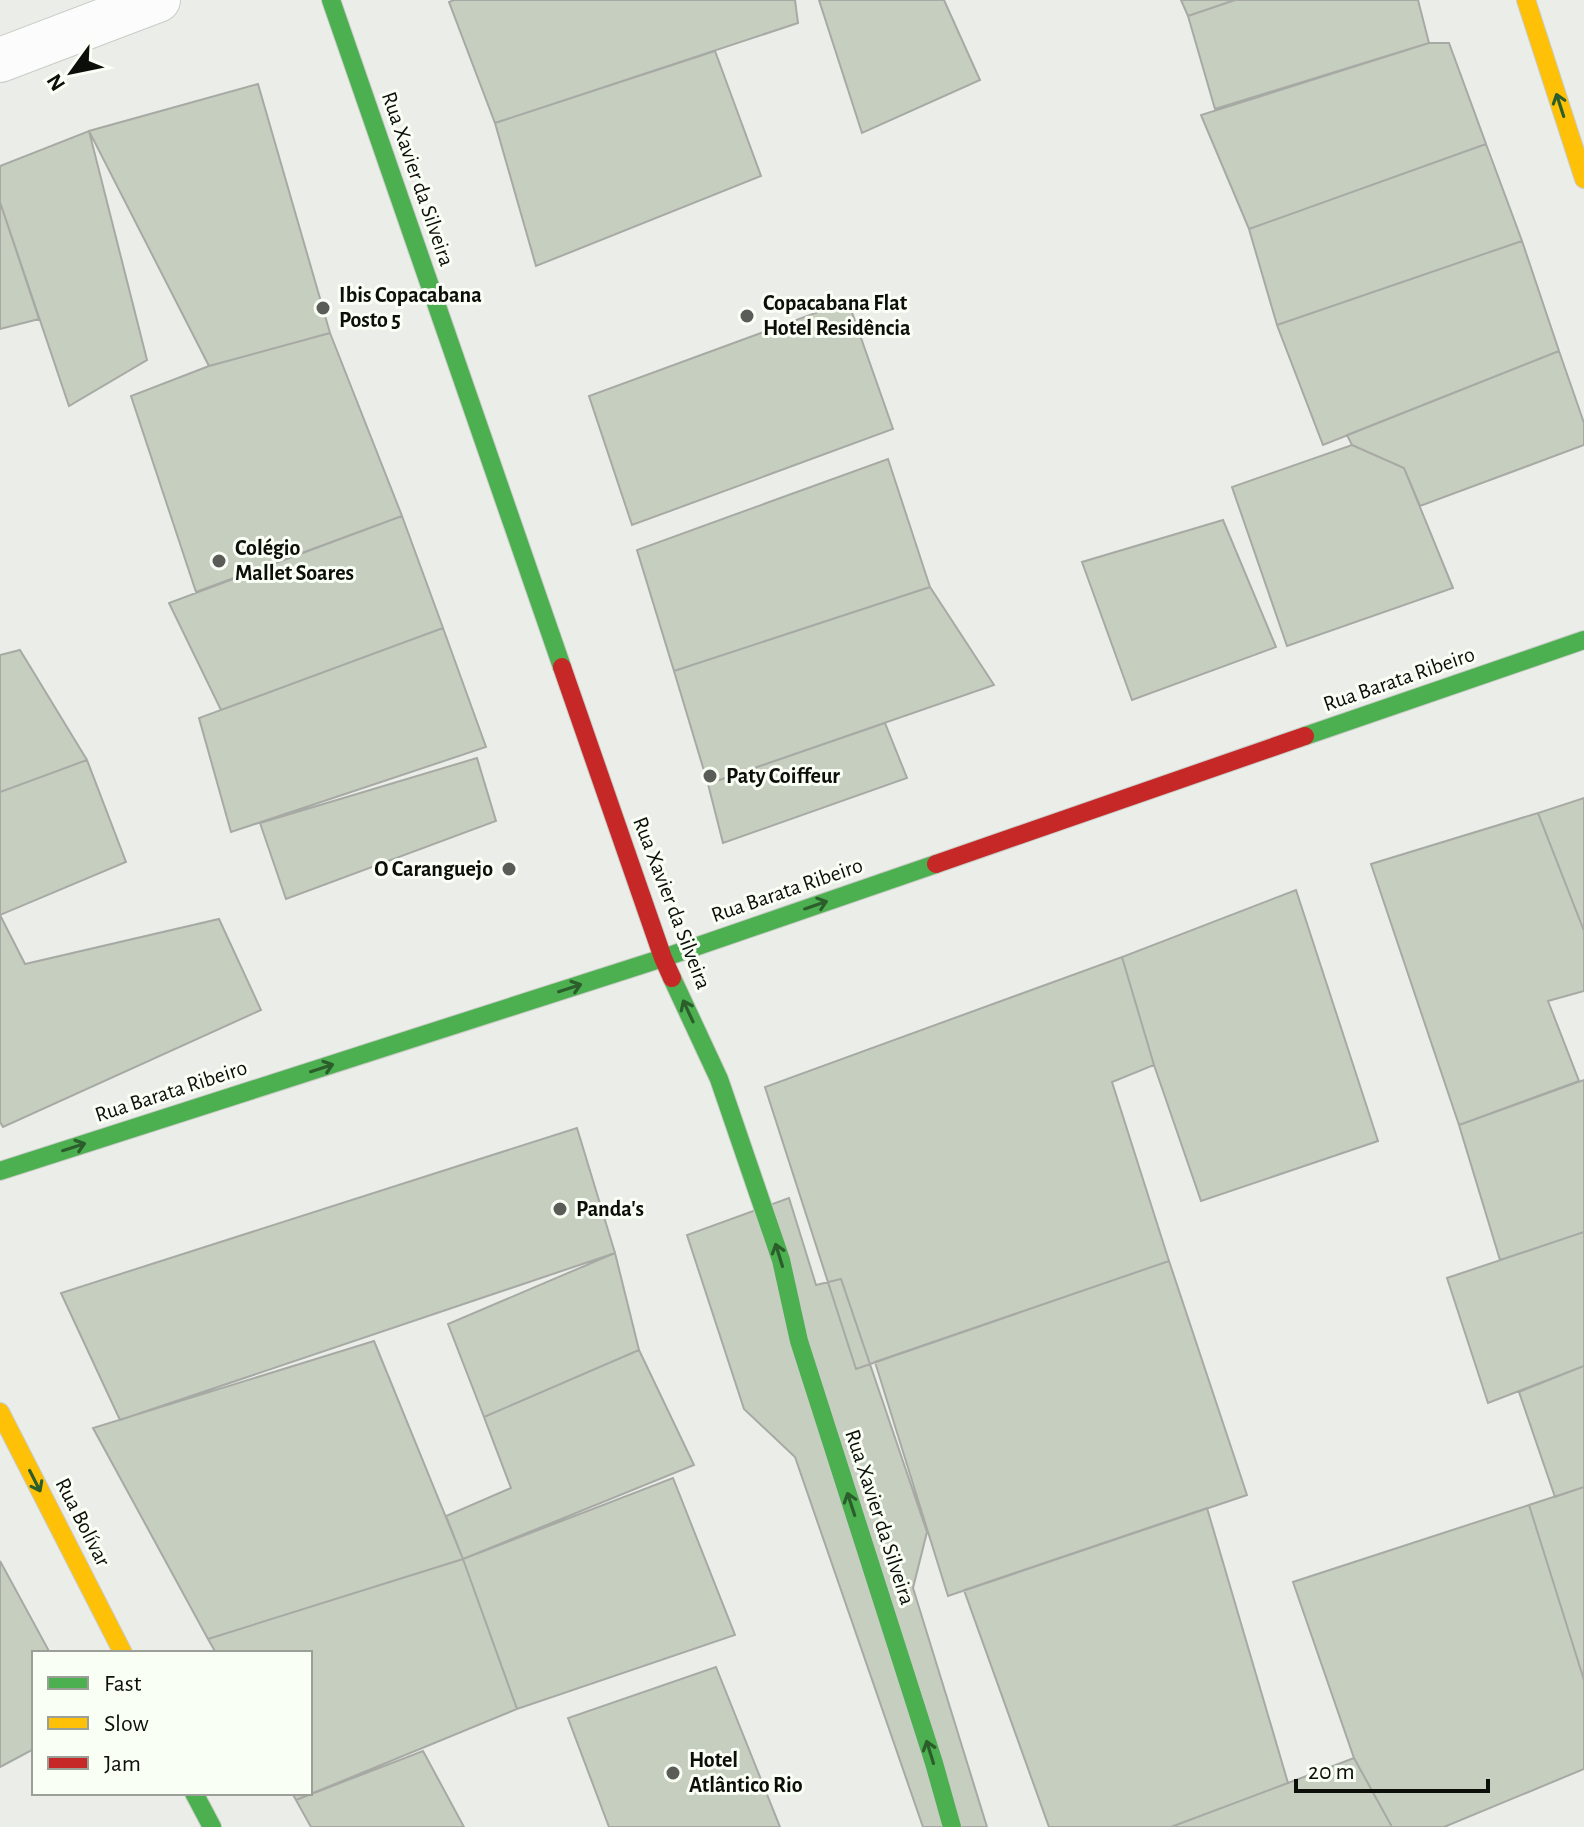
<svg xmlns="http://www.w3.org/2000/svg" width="1584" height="1827" font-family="'Alegreya Sans',sans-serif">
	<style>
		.building { fill: #c6cebf; stroke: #a7aaa4; stroke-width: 2 }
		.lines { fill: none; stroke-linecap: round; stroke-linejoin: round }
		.street-casing { stroke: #c9ccc7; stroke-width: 46 }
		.fast-casing { stroke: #c9ccc7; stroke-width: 20 }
		.slow-casing { stroke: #c9ccc7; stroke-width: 20 }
		.jam-casing { stroke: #c9ccc7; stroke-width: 20 }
		.street { stroke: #fcfcfc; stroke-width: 44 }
		.fast { stroke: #4caf50; stroke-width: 18 }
		.slow { stroke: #ffc107; stroke-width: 18 }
		.jam { stroke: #c62828; stroke-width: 18 }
		.oneway { stroke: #2c5e2c }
		.poi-dot { fill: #595c57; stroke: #fafff6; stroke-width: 3 }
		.labels { text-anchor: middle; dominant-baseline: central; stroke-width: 6; stroke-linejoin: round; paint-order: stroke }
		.street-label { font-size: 22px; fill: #0b0e09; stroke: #fafff6 }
		.poi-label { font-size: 22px; font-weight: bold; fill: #0b0e09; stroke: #fafff6; text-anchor: start }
	</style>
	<rect width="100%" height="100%" fill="#ebeee8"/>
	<!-- building -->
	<path class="building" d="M 454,0 L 795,0 L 798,23 L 495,123 L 449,2 Z
		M 819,0 L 944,0 L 980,80 L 862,133 Z
		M 1181,0 L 1235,0 L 1188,16 Z
		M 1235,0 L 1418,0 L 1429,43 L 1215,109 L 1188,16 Z
		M 1429,43 L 1449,43 L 1486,144 L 1249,229 L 1201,115 Z
		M 715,51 L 761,176 L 536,266 L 495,123 Z
		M 258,84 L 330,333 L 209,366 L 89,131 Z
		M 89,131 L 147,360 L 69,406 L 0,202 L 0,166 Z
		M 1486,144 L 1522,241 L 1277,325 L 1249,229 Z
		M 0,202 L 39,319 L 0,329 Z
		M 1522,241 L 1559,351 L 1323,445 L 1277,325 Z
		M 848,301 L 893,429 L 632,525 L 589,396 Z
		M 330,333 L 402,516 L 196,592 L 131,396 L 209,366 Z
		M 1559,351 L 1584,423 L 1584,445 L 1420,506 L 1404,468 L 1352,445 L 1347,435 Z
		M 1352,445 L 1404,468 L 1453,588 L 1287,646 L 1232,487 Z
		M 888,459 L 930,587 L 674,671 L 637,550 Z
		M 402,516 L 443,628 L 221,710 L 169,603 Z
		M 1223,520 L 1276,647 L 1132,700 L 1082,562 Z
		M 930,587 L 994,685 L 708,784 L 674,671 Z
		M 443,628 L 486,747 L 231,832 L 199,718 Z
		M 20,650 L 87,760 L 0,792 L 0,655 Z
		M 885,723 L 907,778 L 723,843 L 708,784 Z
		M 477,758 L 496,821 L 286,899 L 260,823 Z
		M 87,760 L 126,862 L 0,915 L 0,792 Z
		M 1584,798 L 1584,931 L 1538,813 Z
		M 1538,813 L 1584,931 L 1584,991 L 1548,1001 L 1579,1081 L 1459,1125 L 1371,864 Z
		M 1296,890 L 1378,1141 L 1201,1201 L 1154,1065 L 1122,957 Z
		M 0,915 L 25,964 L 219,919 L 261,1010 L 3,1127 L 0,1122 Z
		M 1122,957 L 1154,1065 L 1112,1082 L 1169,1261 L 856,1369 L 765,1087 Z
		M 1584,1080 L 1584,1232 L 1500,1260 L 1459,1125 Z
		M 577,1128 L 615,1253 L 120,1420 L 61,1293 Z
		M 789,1198 L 816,1285 L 841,1279 L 927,1532 L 913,1588 L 987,1827 L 923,1827 L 795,1457 L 744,1409 L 687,1235 Z
		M 1584,1232 L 1584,1366 L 1488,1403 L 1447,1278 Z
		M 615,1253 L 639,1350 L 484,1417 L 448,1324 Z
		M 1169,1261 L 1247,1495 L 948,1596 L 875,1362 Z
		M 374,1341 L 463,1559 L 208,1639 L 93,1428 Z
		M 639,1350 L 694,1465 L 463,1559 L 446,1516 L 511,1488 L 484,1417 Z
		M 1584,1366 L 1584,1487 L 1555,1497 L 1519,1392 Z
		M 673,1478 L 735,1635 L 517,1709 L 463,1559 Z
		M 1584,1487 L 1584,1680 L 1529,1505 Z
		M 1529,1505 L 1584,1680 L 1584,1769 L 1444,1827 L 1392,1827 L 1354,1758 L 1293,1582 Z
		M 1207,1508 L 1288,1783 L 1171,1827 L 1049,1827 L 964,1590 Z
		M 463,1559 L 517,1709 L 296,1800 L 292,1793 L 310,1793 L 310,1653 L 216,1653 L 208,1639 Z
		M 0,1561 L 50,1653 L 34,1653 L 34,1749 L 0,1767 Z
		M 716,1667 L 780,1827 L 609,1827 L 568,1718 Z
		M 423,1751 L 464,1827 L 311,1827 L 296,1800 Z
		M 1354,1758 L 1392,1827 L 1171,1827 L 1288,1783 Z"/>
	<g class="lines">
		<!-- street casing -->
		<g class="street-casing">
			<path id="street" d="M 0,60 L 158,0"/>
		</g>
		<!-- fast casing -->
		<g class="fast-casing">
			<path id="fast" d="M 331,0 L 562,667
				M 1305,736 L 1584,640
				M 672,978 L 719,1079 L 781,1260 L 799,1341 L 934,1763 L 952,1827
				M 0,1171 L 663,958 L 936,864
				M 194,1793 L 212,1827"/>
		</g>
		<!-- slow casing -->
		<g class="slow-casing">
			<path id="slow" d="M 1526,0 L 1584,179
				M 0,1412 L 123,1653"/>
		</g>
		<!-- jam casing -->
		<g class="jam-casing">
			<path id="jam" d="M 562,667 L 663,958 L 672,978
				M 936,864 L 1305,736"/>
		</g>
		<!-- street -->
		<use href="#street" class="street"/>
		<!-- fast -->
		<use href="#fast" class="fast"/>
		<!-- slow -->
		<use href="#slow" class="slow"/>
		<!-- jam -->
		<use href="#jam" class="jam"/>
	</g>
	<!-- one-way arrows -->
	<defs><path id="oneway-shaft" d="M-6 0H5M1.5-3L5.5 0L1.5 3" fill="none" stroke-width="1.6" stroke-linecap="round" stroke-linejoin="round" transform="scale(2)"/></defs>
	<g class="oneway">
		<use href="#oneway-shaft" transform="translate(1560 105) rotate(-108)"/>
		<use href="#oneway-shaft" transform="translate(816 905) rotate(-19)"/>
		<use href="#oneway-shaft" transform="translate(570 988) rotate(-18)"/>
		<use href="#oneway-shaft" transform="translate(688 1011) rotate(-115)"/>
		<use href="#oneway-shaft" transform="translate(322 1068) rotate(-18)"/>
		<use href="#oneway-shaft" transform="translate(74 1147) rotate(-18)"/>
		<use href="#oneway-shaft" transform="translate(779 1255) rotate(-107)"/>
		<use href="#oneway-shaft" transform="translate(35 1481) rotate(63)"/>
		<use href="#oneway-shaft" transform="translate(851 1504) rotate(-108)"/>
		<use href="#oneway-shaft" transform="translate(930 1752) rotate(-107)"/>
	</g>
	<!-- markers -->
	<g class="poi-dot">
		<circle cx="323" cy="308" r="8"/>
		<circle cx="747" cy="316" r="8"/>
		<circle cx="219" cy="561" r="8"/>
		<circle cx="710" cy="776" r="8"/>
		<circle cx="509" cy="869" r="8"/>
		<circle cx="560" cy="1209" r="8"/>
		<circle cx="673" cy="1773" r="8"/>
	</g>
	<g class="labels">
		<!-- street labels -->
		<g class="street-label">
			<text transform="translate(418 179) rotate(71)">Rua Xavier da Silveira</text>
			<text transform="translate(1399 679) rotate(-19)">Rua Barata Ribeiro</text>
			<text transform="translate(787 890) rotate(-19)">Rua Barata Ribeiro</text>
			<text transform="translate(672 903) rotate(69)">Rua Xavier da Silveira</text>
			<text transform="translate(171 1091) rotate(-18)">Rua Barata Ribeiro</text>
			<text transform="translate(880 1517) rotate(72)">Rua Xavier da Silveira</text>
			<text transform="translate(83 1522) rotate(63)">Rua Bolívar</text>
		</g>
		<!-- poi labels -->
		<g class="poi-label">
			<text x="339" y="295">Ibis Copacabana<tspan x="339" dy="25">Posto 5</tspan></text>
			<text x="763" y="303">Copacabana Flat<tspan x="763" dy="25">Hotel Residência</tspan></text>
			<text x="235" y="548">Colégio<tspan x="235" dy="25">Mallet Soares</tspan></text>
			<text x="726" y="776">Paty Coiffeur</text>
			<text x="493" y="869" text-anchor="end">O Caranguejo</text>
			<text x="576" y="1209">Panda's</text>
			<text x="689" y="1760">Hotel<tspan x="689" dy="25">Atlântico Rio</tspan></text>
		</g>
	</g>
	<!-- legend -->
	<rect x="32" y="1651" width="280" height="144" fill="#fafff6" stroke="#9a9f97" stroke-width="2"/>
	<rect x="48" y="1677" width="40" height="12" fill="#4caf50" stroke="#9a9f97" stroke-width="2"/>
	<text x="104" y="1691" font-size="24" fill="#0b0e09">Fast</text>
	<rect x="48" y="1717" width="40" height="12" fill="#ffc107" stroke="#9a9f97" stroke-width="2"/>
	<text x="104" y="1731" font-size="24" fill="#0b0e09">Slow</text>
	<rect x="48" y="1757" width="40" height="12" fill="#c62828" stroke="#9a9f97" stroke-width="2"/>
	<text x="104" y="1771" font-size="24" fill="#0b0e09">Jam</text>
	<!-- north arrow -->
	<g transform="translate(72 72) rotate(237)" stroke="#fafff6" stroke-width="6" paint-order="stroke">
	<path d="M0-6L14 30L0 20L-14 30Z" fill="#0b0e09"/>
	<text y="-12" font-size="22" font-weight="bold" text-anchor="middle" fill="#0b0e09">N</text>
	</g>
	<!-- scale -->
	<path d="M1296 1779v12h192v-12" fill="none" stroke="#0b0e09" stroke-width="4"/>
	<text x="1308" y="1779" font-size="24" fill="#0b0e09" stroke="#fafff6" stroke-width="6" paint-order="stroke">20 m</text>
</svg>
